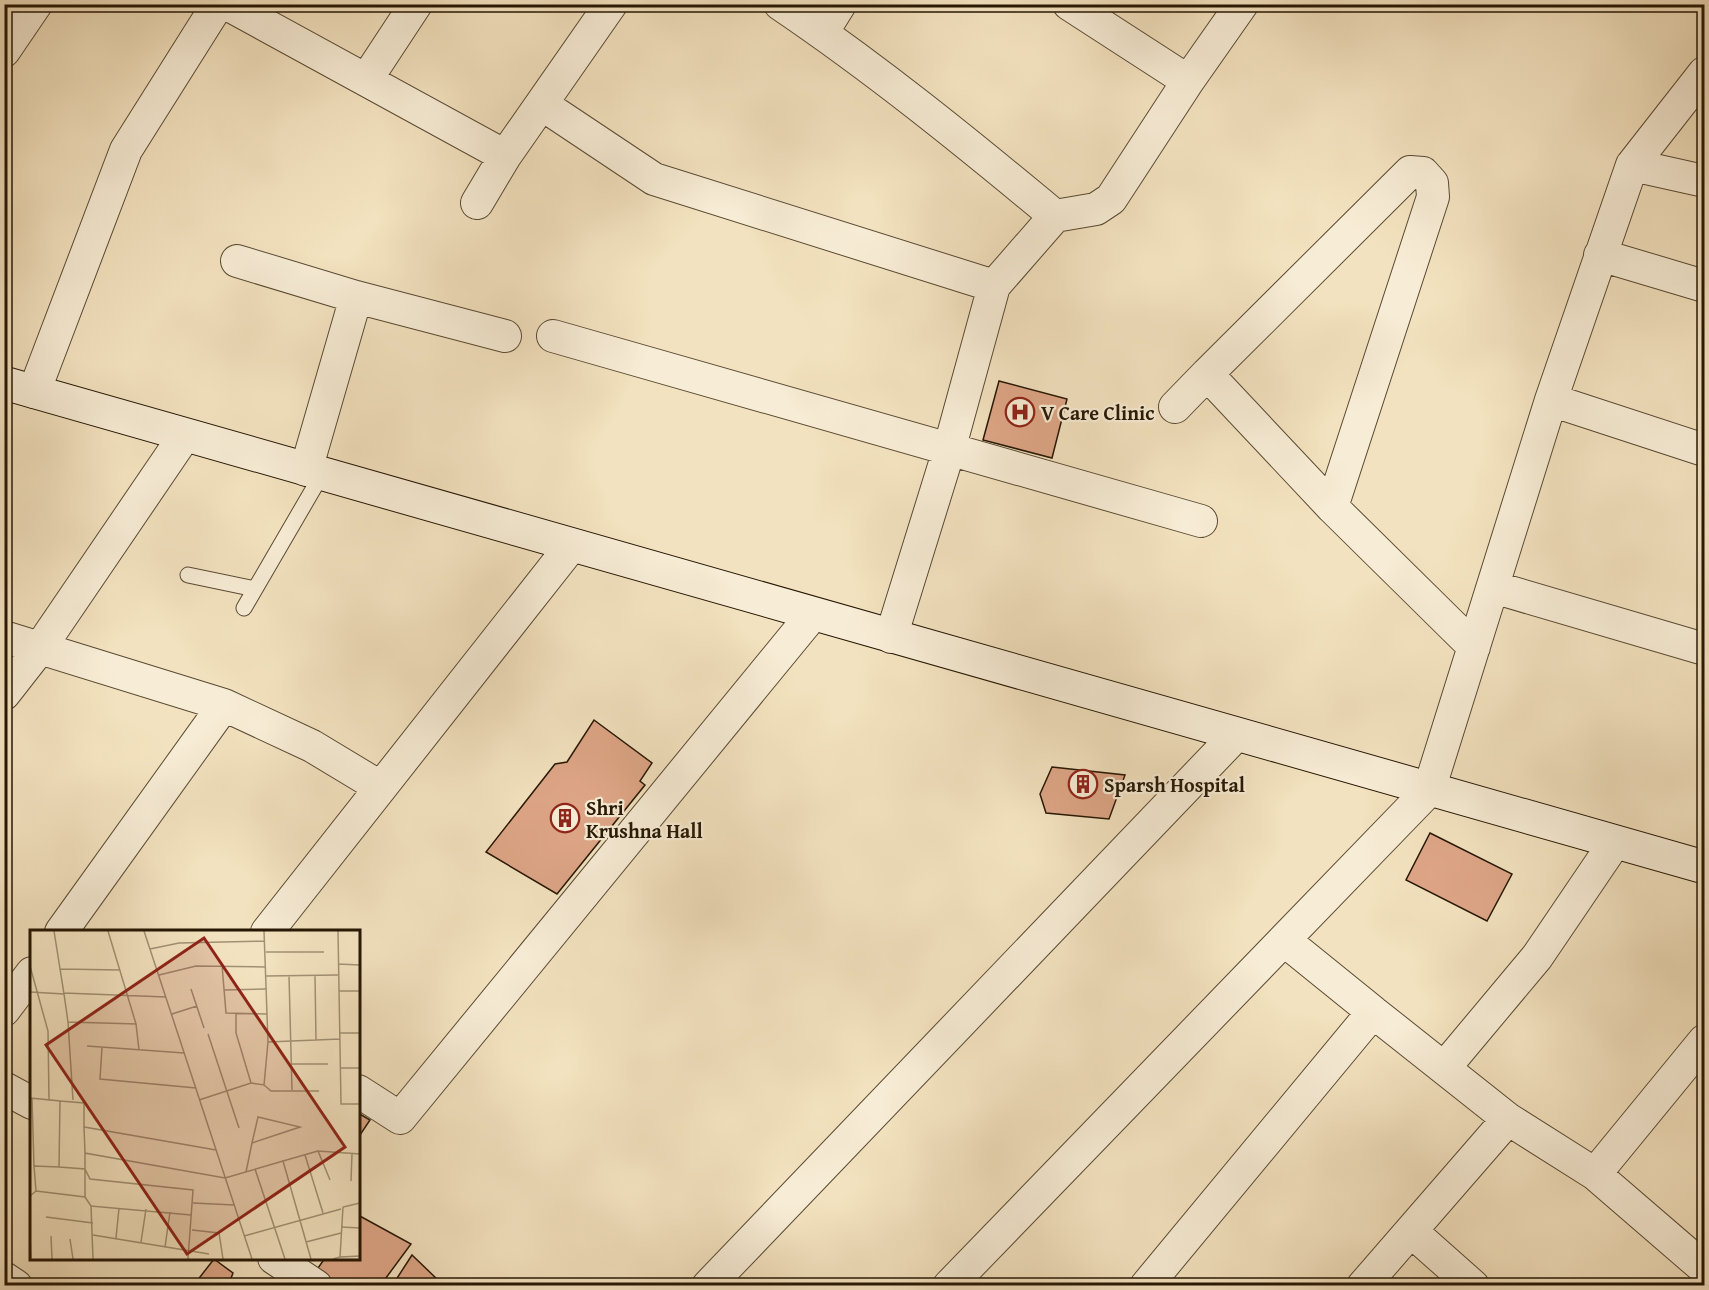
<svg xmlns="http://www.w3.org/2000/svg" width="1709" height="1290" font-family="'Gentium Book Plus',serif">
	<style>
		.building { fill: #dea687; stroke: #261704; stroke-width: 1.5 }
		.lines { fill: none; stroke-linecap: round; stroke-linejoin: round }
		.lane-casing { stroke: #594a33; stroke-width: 17 }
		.street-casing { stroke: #594a33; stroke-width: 34 }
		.secondary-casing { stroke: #261704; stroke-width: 35 }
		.lane { stroke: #f7ecd5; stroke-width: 15 }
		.street { stroke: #f7ecd5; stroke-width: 32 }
		.secondary { stroke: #f7ecd5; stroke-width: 33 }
		.labels { text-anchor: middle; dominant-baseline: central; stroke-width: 4.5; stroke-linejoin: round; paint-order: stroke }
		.poi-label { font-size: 20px; font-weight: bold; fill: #261704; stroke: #f7ecd5; text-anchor: start }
		.inset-road { fill: none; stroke: #a19174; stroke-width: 1.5 }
		.view { fill: #8f2418; fill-opacity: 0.15; stroke: #8f2418; stroke-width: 3 }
		.inset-edge { fill: none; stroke: #261704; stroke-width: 3 }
	</style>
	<rect width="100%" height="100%" fill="#f3e2bf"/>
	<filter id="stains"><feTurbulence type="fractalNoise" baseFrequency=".00333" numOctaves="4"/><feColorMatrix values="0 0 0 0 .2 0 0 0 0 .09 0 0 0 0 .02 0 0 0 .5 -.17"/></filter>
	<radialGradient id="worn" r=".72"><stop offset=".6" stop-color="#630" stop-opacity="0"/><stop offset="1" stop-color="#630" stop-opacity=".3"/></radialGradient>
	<!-- building -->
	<path class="building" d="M 999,381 L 1067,399 L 1052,458 L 983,440 Z
		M 594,720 L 652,763 L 640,781 L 645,785 L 557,894 L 486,852 L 555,764 L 567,762 Z
		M 1052,767 L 1125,775 L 1109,819 L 1046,813 L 1040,794 Z
		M 1430,833 L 1512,874 L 1487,921 L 1406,880 Z
		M 358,1113 L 370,1120 L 358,1138 Z
		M 358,1215 L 411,1244 L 380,1286 L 316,1286 L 309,1281 L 325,1258 L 358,1258 Z
		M 412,1255 L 438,1280 L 434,1286 L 392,1286 Z
		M 214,1259 L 233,1273 L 228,1286 L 193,1286 Z"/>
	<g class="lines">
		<!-- lane casing -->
		<g class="lane-casing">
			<path id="lane" d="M 188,575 L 255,589
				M 244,608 L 322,474"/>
		</g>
		<!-- street casing -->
		<g class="street-casing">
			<path id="street" d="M 227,4 L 505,156 L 611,4
				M 780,4 C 876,69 966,142 1055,216 L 994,286 L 949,450 L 891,637
				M 1069,4 L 1188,81
				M 822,33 L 840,4
				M 4,51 L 36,4
				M 366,80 L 416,4
				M 543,105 L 654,179 L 994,286
				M 1632,165 L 1704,73
				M 1704,181 L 1632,165 L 1551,400 L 1704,450
				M 477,203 L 505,156
				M 1055,216 L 1096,209 L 1111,199 L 1188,81 L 1242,4
				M 1600,255 L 1704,286
				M 237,261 L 356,297 L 505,336
				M 553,336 L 1201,521
				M 34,392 L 126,150 L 218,4
				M 1175,407 L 1207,374
				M 306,470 L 356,297
				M 1332,507 L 1433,197 L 1432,183 L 1423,173 L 1410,172 L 1207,374 L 1332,507 L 1474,647
				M 1493,587 L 1704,649
				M 4,637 L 224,705 L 61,932
				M 4,694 L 40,648 L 185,435
				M 224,705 L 312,746 L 380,787
				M 267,932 L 571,546
				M 1284,940 L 1373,1012
				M 4,1010 L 32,973
				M 1445,1067 L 1537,957 L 1615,842
				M 4,1088 L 32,1103
				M 358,1091 L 400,1118 L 812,615
				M 1595,1174 L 1704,1041
				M 1411,1231 L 1473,1286
				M 274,1258 L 316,1286
				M 4,1278 L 16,1286
				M 708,1286 L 1236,735
				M 949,1286 L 1429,790 L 1551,400
				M 1146,1286 L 1373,1012 L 1508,1119 L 1595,1174 L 1704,1268
				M 1363,1286 L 1508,1119"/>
		</g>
		<!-- secondary casing -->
		<g class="secondary-casing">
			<path id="secondary" d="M 4,383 L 1704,867"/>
		</g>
		<!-- lane -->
		<use href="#lane" class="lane"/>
		<!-- street -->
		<use href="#street" class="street"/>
		<!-- secondary -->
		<use href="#secondary" class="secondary"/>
	</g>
	<!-- icons -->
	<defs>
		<g id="hospital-ring" transform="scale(1.5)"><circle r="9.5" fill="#f7ecd5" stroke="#8f2418" stroke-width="1.5"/><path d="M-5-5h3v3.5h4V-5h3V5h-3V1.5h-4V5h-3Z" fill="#8f2418"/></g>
		<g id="building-ring" transform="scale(1.5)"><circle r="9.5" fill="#f7ecd5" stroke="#8f2418" stroke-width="1.5"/><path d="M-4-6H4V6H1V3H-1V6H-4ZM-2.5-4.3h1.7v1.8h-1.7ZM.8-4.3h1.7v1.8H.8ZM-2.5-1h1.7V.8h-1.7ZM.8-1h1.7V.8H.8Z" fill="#8f2418"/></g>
	</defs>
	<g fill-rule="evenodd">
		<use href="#hospital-ring" x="1020" y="412"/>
		<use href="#building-ring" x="1083" y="784"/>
		<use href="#building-ring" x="565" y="818"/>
	</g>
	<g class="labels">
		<!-- poi labels -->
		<g class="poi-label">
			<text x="1041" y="412">V Care Clinic</text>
			<text x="1104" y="784">Sparsh Hospital</text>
			<text x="586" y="807">Shri<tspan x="586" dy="23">Krushna Hall</tspan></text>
		</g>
	</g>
	<!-- overview -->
	<g transform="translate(30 930)">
		<rect width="330" height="330" fill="#f3e2bf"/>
		<path class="inset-road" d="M 24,1 L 34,64M 114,1 L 222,329M 308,1 L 311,174 L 330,174M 120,19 L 149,13 L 235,11M 236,22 L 294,22M 308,34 L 330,35M 192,35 L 196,83 L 237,84M 0,36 L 18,101 L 19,170M 30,39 L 90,40M 129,45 L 166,36 L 236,37M 236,46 L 308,45M 259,46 L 262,160M 285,46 L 286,110M 161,59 L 174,98M 194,60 L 237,59M 309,61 L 330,61M 0,62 L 34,64 L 38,92 L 106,94 L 78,1M 34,63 L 136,67M 206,83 L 206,103 L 221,153M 142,84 L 167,76M 38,92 L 43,170M 106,94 L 109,120M 310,103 L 330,103M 178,104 L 209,198M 238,112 L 310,109M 57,116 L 154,123M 72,117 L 70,149 L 166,158M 261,134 L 298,134M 310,138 L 330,138M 234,155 L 241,161 L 289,161M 0,168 L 30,171 L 29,237 L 4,236 L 6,261 L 0,266M 2,168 L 4,236M 169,170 L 221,153 L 234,155 L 238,112 L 234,1M 30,171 L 54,173 L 54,197M 186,220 L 54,197 L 55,223 L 195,248 L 253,231M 288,221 L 330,224M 55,223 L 55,239 L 60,249 L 163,260 L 158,329M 275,225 L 293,283M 29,237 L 55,239 L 55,267M 225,239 L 255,329M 216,242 L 222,213 L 228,187 L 270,197 L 222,213M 321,251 L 322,224M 6,261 L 55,267 L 61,276M 163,273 L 204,275M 16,287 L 63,293M 311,297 L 330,298M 162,300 L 189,303 L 193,329M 63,305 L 179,324M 21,306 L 22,329M 214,306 L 311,279M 0,307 L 1,328M 86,308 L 89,278M 40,309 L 43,329M 111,312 L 116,279M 276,312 L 311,303M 135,317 L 140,282M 310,327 L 330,326M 63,329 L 61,276 L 161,285M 281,329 L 253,231 L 288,221 L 300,250M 303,329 L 310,327 L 313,277 L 330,273"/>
		<path class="view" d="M 174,8 L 315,217 L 157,324 L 16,115 Z"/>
		<rect width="330" height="330" class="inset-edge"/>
	</g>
	<!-- margin -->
	<rect width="1709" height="1290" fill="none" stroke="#f3e2bf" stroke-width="24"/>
	<rect x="6" y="6" width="1697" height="1278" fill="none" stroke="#261704" stroke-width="3"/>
	<rect x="12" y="12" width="1685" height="1266" fill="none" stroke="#261704" stroke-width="1.5"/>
	<rect width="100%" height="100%" filter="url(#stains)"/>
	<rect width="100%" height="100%" fill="url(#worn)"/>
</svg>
